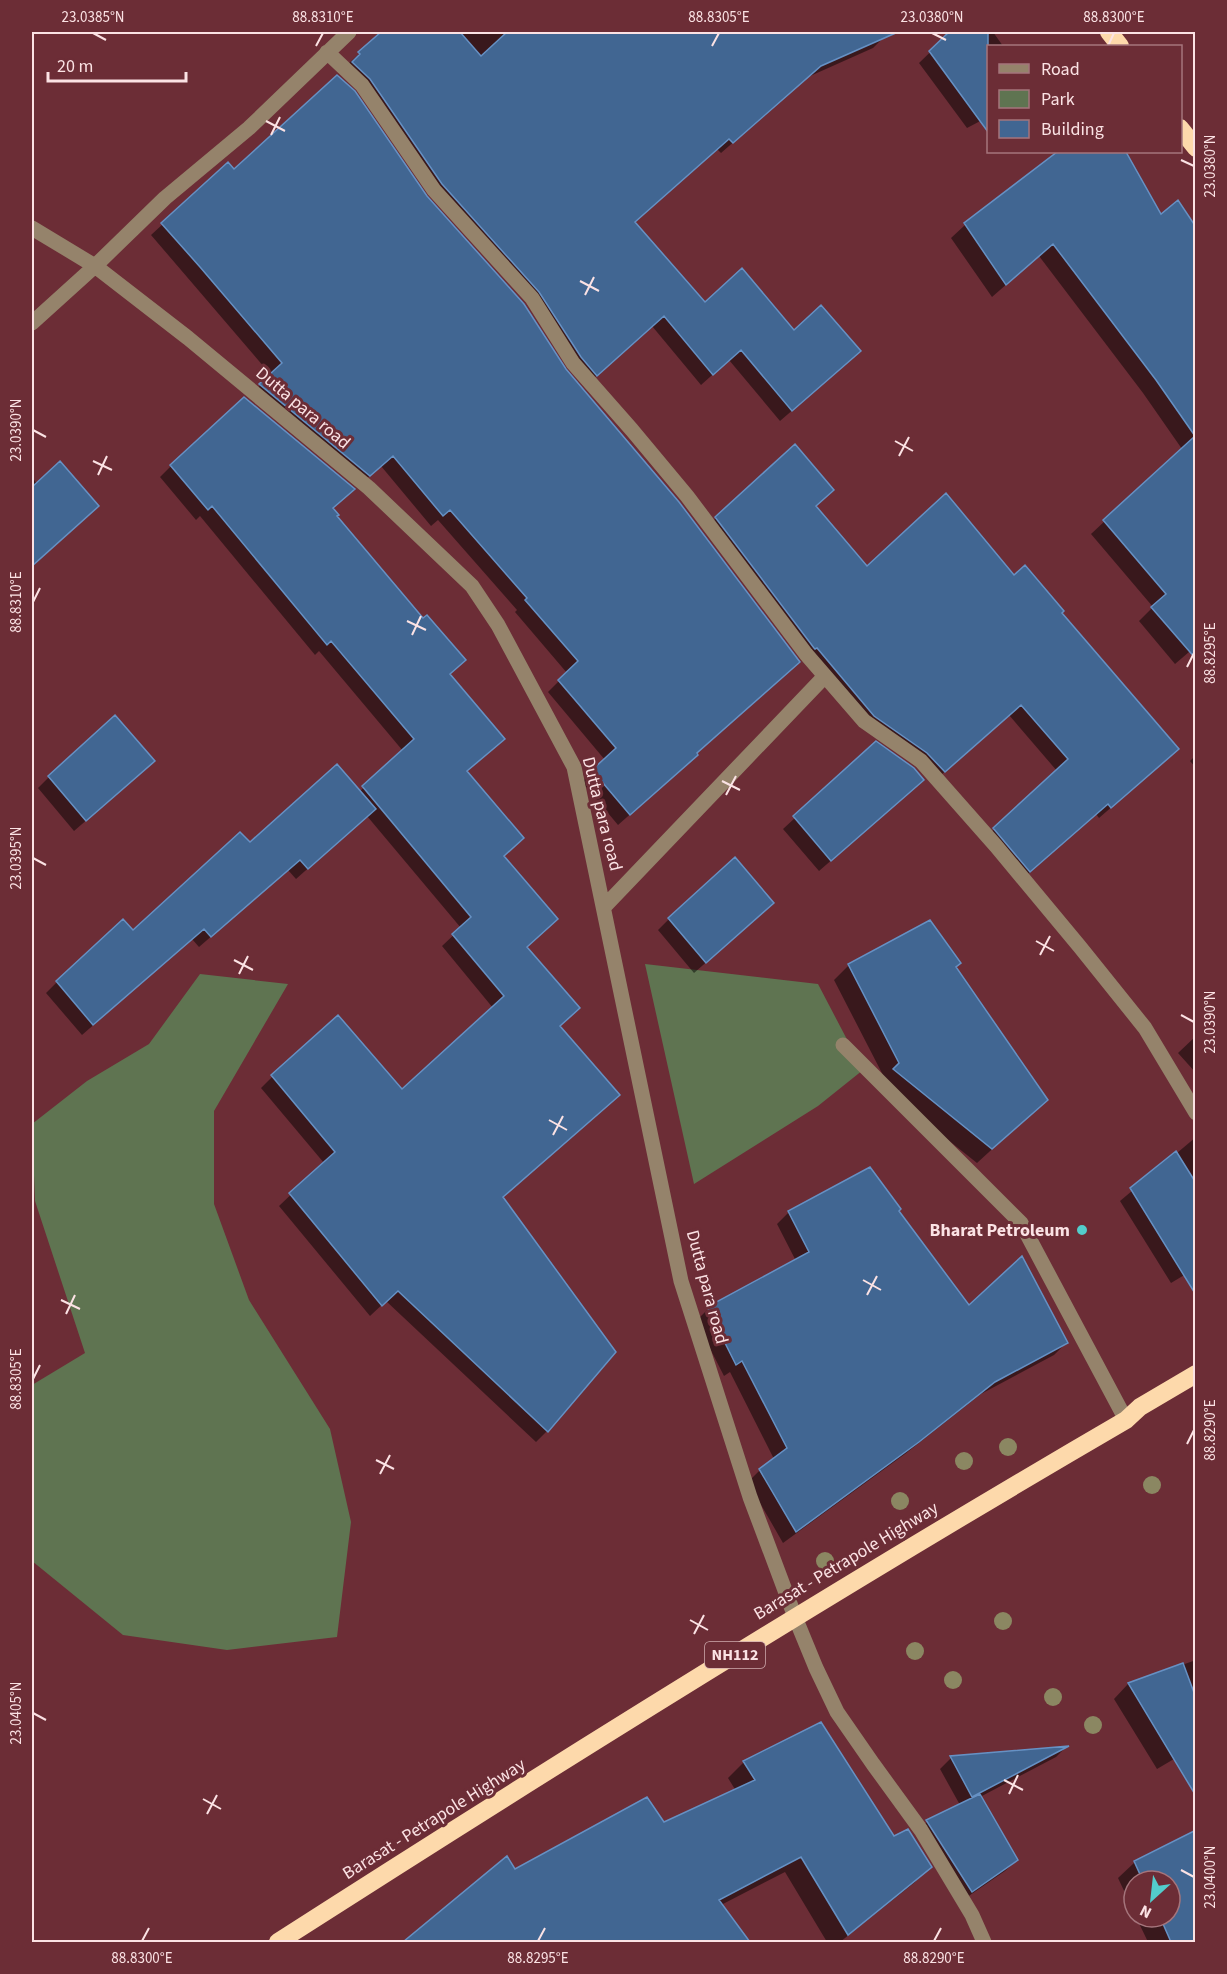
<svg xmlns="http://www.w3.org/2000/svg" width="1227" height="1974" font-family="'Source Sans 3',sans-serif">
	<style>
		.green { fill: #5f7451 }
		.shadow { fill: #0007 }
		.building { fill: #416692; stroke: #6691c4; stroke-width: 1.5 }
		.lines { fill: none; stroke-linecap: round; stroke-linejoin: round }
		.minor { stroke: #95836b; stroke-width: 15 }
		.highway { stroke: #fdd9ab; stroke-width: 18 }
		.tree { fill: #8b8762 }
		.ticks { fill: none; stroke: #fbe2e4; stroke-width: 2 }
		.poi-dot { fill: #53cdcb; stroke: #6c2d36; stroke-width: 2 }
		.labels { text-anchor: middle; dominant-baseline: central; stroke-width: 6; stroke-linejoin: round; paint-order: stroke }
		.shield { fill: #6c2d36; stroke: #d0acb0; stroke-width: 1.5 }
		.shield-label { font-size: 16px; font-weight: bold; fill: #fbe2e4 }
		.street-label { font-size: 18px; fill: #fbe2e4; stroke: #6c2d36 }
		.poi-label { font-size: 18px; font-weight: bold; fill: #fbe2e4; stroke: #6c2d36; text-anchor: end }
		.neatline { fill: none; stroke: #fbe2e4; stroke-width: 2 }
		.ticks-label { font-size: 15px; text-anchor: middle; fill: #fbe2e4 }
	</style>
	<rect width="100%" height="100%" fill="#6c2d36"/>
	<!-- green -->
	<path class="green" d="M 645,964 L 818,984 L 863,1070 L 818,1106 L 694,1184 Z
		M 200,974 L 288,984 L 214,1111 L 214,1204 L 249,1300 L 330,1429 L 351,1522 L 337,1637 L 227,1650 L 123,1635 L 32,1561 L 32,1385 L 85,1353 L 35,1201 L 32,1124 L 87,1081 L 149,1044 Z"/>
	<!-- shadow -->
	<path class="shadow" d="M 383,32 L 881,32 L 884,37 L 873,48 L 808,77 L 721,153 L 717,149 L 634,222 L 705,304 L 794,332 L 848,362 L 780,421 L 729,360 L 701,385 L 652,326 L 585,386 L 528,303 L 348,64 Z
		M 951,32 L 993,32 L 1003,46 L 988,46 L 988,117 L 967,128 L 919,63 Z
		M 1060,152 L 1124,152 L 1161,216 L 1196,230 L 1196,646 L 1175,664 L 1139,621 L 1153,607 L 1091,534 L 1182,449 L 1143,393 L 1039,256 L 992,297 L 951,238 L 965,225 Z
		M 228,164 L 695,753 L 685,766 L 618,825 L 582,782 L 605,760 L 548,692 L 567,673 L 515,612 L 517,610 L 438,520 L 431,526 L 381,466 L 358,486 L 249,396 L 271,375 L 151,235 Z
		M 171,466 L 342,500 L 332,509 L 335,516 L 449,675 L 492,750 L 466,772 L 502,856 L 526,947 L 559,1027 L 502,1198 L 547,1431 L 536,1442 L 386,1301 L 370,1316 L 279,1206 L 324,1163 L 261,1088 L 272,1077 L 338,1017 L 402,1091 L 493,1008 L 442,946 L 461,928 L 367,816 L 296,879 L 288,870 L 199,947 L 192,939 L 82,1035 L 46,993 L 57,982 L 132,932 L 249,844 L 359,792 L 403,751 L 319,651 L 315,655 L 200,516 L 196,520 L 160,477 Z
		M 32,477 L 37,484 L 86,517 L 32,565 Z
		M 814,507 L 867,568 L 1014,577 L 1060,613 L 1166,760 L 1099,818 L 1096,814 L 1019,882 L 983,840 L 1057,771 L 1009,715 L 933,782 L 915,764 L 863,727 L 705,529 L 716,518 Z
		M 876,743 L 911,791 L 819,871 L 783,829 Z
		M 1196,755 L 1196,768 L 1190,761 Z
		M 142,772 L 74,831 L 38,788 L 49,777 Z
		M 761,914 L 694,973 L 658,930 L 669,919 Z
		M 849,965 L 954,968 L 1046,1100 L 977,1163 L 879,1085 L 885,1079 L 834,980 Z
		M 1196,1036 L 1196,1073 L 1178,1053 Z
		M 1196,1137 L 1196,1268 L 1171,1283 L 1120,1201 Z
		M 897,1211 L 969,1308 L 1066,1343 L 1054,1355 L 981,1394 L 905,1454 L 783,1543 L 748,1482 L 760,1470 L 774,1459 L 730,1372 L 724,1376 L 696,1321 L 708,1309 L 796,1261 L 777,1224 L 789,1212 Z
		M 1196,1660 L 1196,1746 L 1157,1769 L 1114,1699 L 1128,1684 Z
		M 1065,1748 L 1056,1757 L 980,1797 L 1017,1860 L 1005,1871 L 960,1902 L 916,1833 L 927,1822 L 960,1805 L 940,1769 L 951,1758 Z
		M 744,1762 L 893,1838 L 930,1867 L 914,1883 L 840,1942 L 827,1942 L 785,1872 L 721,1905 L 748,1942 L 405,1942 L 507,1858 L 515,1871 L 664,1824 L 736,1791 L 728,1778 Z
		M 1196,1832 L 1196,1942 L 1148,1942 L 1136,1917 L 1170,1917 L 1170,1881 L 1134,1881 L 1134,1912 L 1118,1878 L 1135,1862 Z"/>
	<!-- building -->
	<path class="building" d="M 381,32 L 460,32 L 481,56 L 507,32 L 898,32 L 821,66 L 733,143 L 729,139 L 635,222 L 705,302 L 742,268 L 794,330 L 821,305 L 861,351 L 792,411 L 741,350 L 713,375 L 664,316 L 597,376 L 581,357 L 539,292 L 442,184 L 370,79 L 352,62 L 360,54 L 358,52 Z
		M 949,32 L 988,32 L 988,132 L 929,51 Z
		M 337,75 L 355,91 L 427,196 L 524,304 L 566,369 L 679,502 L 800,662 L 697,753 L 698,755 L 630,815 L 592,770 L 616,748 L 558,680 L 578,661 L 525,600 L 527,598 L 450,510 L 443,516 L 393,456 L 370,476 L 259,384 L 282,363 L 200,267 L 161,223 L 228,162 L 234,169 Z
		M 1057,152 L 1126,152 L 1161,214 L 1178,200 L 1196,227 L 1196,659 L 1151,607 L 1166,594 L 1103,520 L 1195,436 L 1156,380 L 1053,244 L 1006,285 L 964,223 Z
		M 244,397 L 355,489 L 333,508 L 339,515 L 337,516 L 423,618 L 427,615 L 466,660 L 450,674 L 505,739 L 467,771 L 524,838 L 504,856 L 558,919 L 527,947 L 580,1008 L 560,1026 L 620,1095 L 503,1197 L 616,1352 L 548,1432 L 398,1291 L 382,1306 L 289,1193 L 335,1152 L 271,1075 L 338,1015 L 402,1089 L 504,996 L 452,934 L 471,917 L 362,786 L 414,739 L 331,641 L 327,645 L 212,506 L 208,510 L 170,465 Z
		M 795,444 L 834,490 L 816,506 L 867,566 L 946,493 L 1014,575 L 1025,565 L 1064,611 L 1062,613 L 1179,749 L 1111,808 L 1108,804 L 1030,872 L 993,828 L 1068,759 L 1021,705 L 945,772 L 927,753 L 874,716 L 817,648 L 815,649 L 814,648 L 715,517 Z
		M 60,461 L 99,506 L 32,566 L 32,487 Z
		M 115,715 L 155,761 L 86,821 L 48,776 Z
		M 876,741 L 914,768 L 924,780 L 831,861 L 793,816 Z
		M 337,764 L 376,809 L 308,869 L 300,860 L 211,937 L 204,929 L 93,1025 L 56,981 L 123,919 L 133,930 L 240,832 L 250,842 Z
		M 735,857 L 774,903 L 706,963 L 668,918 Z
		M 930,920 L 961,963 L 956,967 L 1048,1100 L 992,1149 L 893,1069 L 899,1063 L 848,964 Z
		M 1176,1151 L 1196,1183 L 1196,1295 L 1130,1188 Z
		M 870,1167 L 901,1209 L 899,1211 L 969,1305 L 1022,1256 L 1068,1343 L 995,1382 L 919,1442 L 796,1532 L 759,1469 L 787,1448 L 742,1361 L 736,1365 L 707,1307 L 809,1252 L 788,1211 Z
		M 1183,1663 L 1196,1698 L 1196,1796 L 1128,1683 Z
		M 821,1722 L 894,1836 L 908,1829 L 932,1867 L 848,1935 L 801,1857 L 719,1900 L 750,1942 L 403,1942 L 507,1856 L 515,1869 L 647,1797 L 664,1822 L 755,1780 L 743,1761 Z
		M 1069,1746 L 972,1797 L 950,1756 Z
		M 980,1794 L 1018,1860 L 972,1892 L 926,1820 Z
		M 1196,1830 L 1196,1942 L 1171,1942 L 1160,1917 L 1170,1917 L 1170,1881 L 1143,1881 L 1134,1861 Z"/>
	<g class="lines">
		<!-- minor -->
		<path class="minor" d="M 327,52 L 362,85 L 434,190 L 532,298 L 573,363 L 632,430 L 687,496 L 806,654 L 864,721 L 921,761 L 996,846 L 1080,947 L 1145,1028 L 1196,1113
			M 32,228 L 95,266 L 188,338 L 369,488 L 472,586 L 498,625 L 574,767 L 681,1281 L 750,1497 L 795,1617 L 816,1668 L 837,1712 L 873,1764 L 921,1830 L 972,1915 L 984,1942
			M 32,323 L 95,266 L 165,198 L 249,128 L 349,32
			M 604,907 L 825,676
			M 843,1045 L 1021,1223 L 1126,1420"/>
		<!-- highway -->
		<path class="highway" d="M 1109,32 L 1120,46
			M 1180,128 L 1196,148
			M 278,1942 C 557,1763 839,1587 1126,1420 L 1140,1407 L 1196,1374"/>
	</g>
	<!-- trees -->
	<g class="tree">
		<circle cx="1008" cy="1447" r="9"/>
		<circle cx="964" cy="1461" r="9"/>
		<circle cx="1152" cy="1485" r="9"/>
		<circle cx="900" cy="1501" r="9"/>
		<circle cx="825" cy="1561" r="9"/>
		<circle cx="1003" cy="1621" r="9"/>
		<circle cx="915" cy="1651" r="9"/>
		<circle cx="953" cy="1680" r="9"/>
		<circle cx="1053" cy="1697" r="9"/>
		<circle cx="1093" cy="1725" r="9"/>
	</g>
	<!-- ticks -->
	<path class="ticks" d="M 93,33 L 106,40M 932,33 L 946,40M 316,46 L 323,33M 712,46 L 719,33M 1108,46 L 1114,33M 266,121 L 285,131M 271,135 L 280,117M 1181,160 L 1194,166M 580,281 L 599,291M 585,295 L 594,277M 33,430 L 46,437M 895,441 L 913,451M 899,456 L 909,437M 93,461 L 112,470M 98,475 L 107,456M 33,602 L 40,588M 407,621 L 426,630M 412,635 L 421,616M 1187,667 L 1194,653M 722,781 L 740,790M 726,795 L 736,776M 33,858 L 46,865M 1036,941 L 1054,951M 1040,955 L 1050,936M 234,960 L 253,970M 239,974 L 248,956M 1181,1015 L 1194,1022M 549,1120 L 567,1130M 553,1135 L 563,1116M 863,1280 L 881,1290M 867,1295 L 877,1276M 61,1300 L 80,1309M 66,1314 L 75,1295M 33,1379 L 40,1365M 1187,1444 L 1194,1430M 376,1460 L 394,1469M 380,1474 L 390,1455M 690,1620 L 708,1630M 694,1634 L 704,1615M 33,1713 L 46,1720M 1004,1780 L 1023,1790M 1009,1794 L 1018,1775M 203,1799 L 221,1809M 207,1814 L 217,1795M 1181,1870 L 1194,1877M 142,1941 L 149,1928M 538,1941 L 545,1928M 934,1941 L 941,1928"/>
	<!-- markers -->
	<circle class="poi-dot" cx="1082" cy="1230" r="6"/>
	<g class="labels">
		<!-- shield labels -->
		<rect class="shield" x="705" y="1642" width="60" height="26" rx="4.5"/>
		<g class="shield-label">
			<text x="735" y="1655">NH112</text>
		</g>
		<!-- street labels -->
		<g class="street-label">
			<text transform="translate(303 408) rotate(40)">Dutta para road</text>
			<text transform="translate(602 814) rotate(76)">Dutta para road</text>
			<text transform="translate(707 1287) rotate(75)">Dutta para road</text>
			<text transform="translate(846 1561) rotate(-31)">Barasat - Petrapole Highway</text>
			<text transform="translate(434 1819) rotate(-32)">Barasat - Petrapole Highway</text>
		</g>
		<!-- poi labels -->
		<g class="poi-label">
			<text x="1070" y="1230">Bharat Petroleum</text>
		</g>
	</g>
	<!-- border -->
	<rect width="1227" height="1974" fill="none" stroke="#6c2d36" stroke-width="66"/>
	<!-- legend -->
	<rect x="987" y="45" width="195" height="108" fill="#6c2d36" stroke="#a5757c" stroke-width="1.5"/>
	<rect x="999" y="64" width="30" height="9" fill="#95836b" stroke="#a5757c" stroke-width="1.5"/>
	<text x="1041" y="75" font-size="18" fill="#fbe2e4">Road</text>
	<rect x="999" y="90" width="30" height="18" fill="#5f7451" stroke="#a5757c" stroke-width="1.5"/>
	<text x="1041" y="105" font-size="18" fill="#fbe2e4">Park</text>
	<rect x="999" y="120" width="30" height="18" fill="#416692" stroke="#a5757c" stroke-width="1.5"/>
	<text x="1041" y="135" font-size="18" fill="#fbe2e4">Building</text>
	<!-- north arrow -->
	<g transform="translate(1152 1899) rotate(207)"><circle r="28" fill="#6c2d36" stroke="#a5757c" stroke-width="1.5"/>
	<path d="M0-4.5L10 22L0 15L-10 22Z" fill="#53cdcb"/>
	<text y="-9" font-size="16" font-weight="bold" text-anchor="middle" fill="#fbe2e4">N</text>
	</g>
	<!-- scale -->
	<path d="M48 72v9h138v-9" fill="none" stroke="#fbe2e4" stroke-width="3"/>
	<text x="57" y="72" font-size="18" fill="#fbe2e4" stroke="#6c2d36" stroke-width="4.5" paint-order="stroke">20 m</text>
	<rect x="33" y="33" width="1161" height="1908" class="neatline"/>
	<g class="ticks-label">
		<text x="93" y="22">23.0385°N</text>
		<text x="323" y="22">88.8310°E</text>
		<text x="719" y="22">88.8305°E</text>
		<text x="932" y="22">23.0380°N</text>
		<text x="1114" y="22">88.8300°E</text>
		<text transform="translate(1210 166) rotate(-90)" y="5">23.0380°N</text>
		<text transform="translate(16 430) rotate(-90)" y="5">23.0390°N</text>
		<text transform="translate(16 602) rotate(-90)" y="5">88.8310°E</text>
		<text transform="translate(1210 653) rotate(-90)" y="5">88.8295°E</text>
		<text transform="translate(16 858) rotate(-90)" y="5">23.0395°N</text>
		<text transform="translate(1210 1022) rotate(-90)" y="5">23.0390°N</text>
		<text transform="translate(16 1379) rotate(-90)" y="5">88.8305°E</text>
		<text transform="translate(1210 1430) rotate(-90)" y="5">88.8290°E</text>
		<text transform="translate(16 1713) rotate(-90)" y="5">23.0405°N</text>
		<text transform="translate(1210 1877) rotate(-90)" y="5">23.0400°N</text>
		<text x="142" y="1963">88.8300°E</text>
		<text x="538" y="1963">88.8295°E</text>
		<text x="934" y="1963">88.8290°E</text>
	</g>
</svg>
